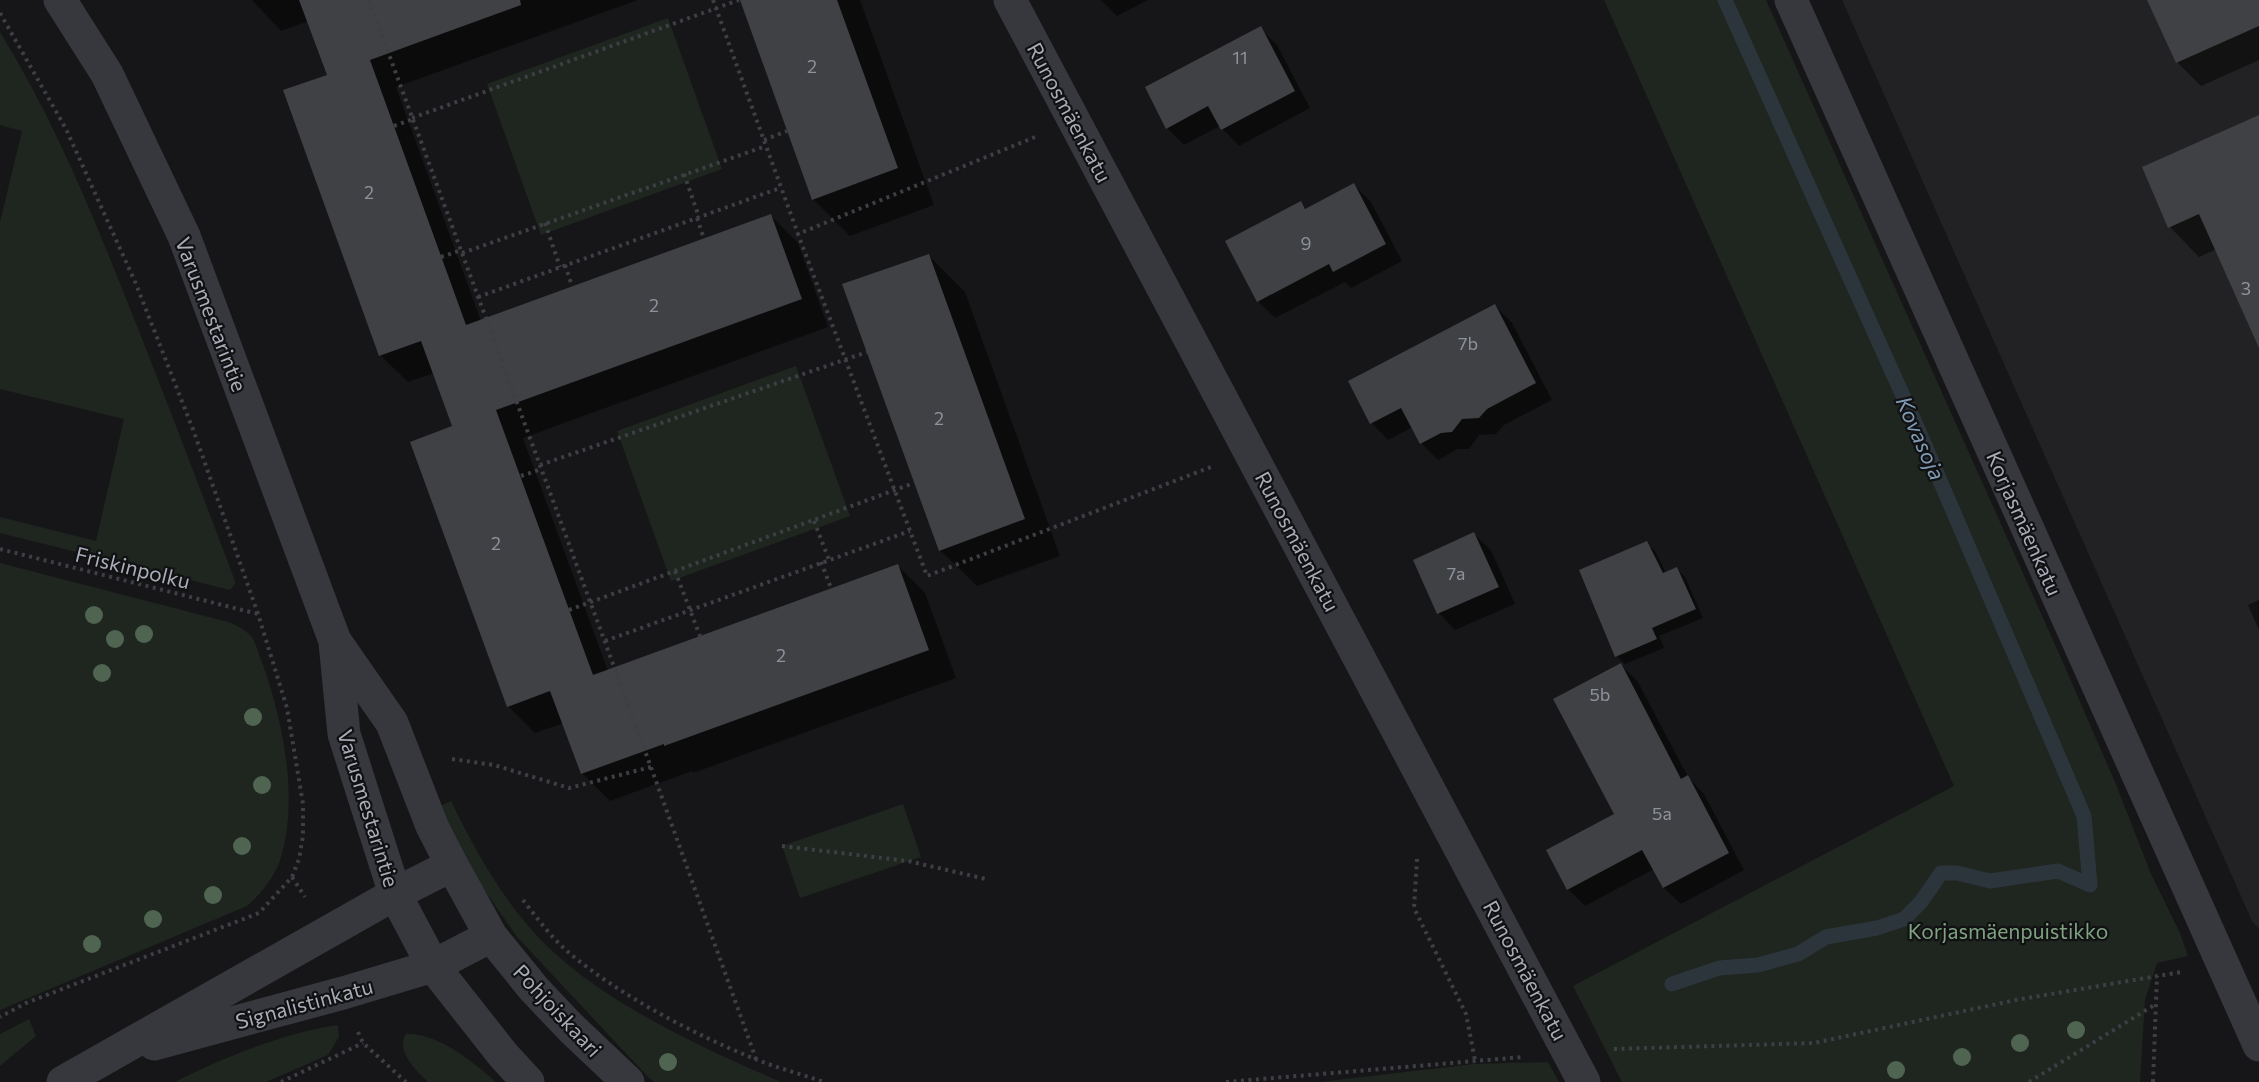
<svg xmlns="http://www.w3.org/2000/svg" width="2259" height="1082" font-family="Commissioner,sans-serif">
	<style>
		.built { fill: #222225 }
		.green { fill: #1e261f }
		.shadow { fill: #0007 }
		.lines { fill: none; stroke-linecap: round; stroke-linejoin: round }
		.stream { stroke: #2c353c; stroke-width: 15 }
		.building { fill: #404145 }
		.path { stroke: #3d3f44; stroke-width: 4; stroke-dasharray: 3 4.5; stroke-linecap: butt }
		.minor { stroke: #37383d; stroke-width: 33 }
		.tree { fill: #506452 }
		.labels { text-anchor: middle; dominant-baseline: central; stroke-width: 4.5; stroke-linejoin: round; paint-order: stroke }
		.number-label { font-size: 18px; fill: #8e929b }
		.street-label { font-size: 21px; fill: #a8adb8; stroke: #111113 }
		.park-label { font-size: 21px; fill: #7fa381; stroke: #111113 }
		.water-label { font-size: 22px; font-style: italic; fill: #7f9bb3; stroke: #111113 }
	</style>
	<rect width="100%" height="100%" fill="#161618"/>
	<!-- built -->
	<path class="built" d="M 1842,0 L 2259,0 L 2259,929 L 2252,921 Z"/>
	<!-- green -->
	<path class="green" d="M 1604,0 L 1766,0 L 2061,658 L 2115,782 L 2151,874 L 2180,933 L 2188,956 L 2157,963 L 2145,1000 L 2140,1082 L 1622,1082 L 1573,986 L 1954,786 Z
		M 668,18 L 722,169 L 541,235 L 487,84 Z
		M 0,32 C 51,115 89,205 125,296 C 163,390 199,486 235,581 L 235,584 L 230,590 L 0,533 L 0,517 L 96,541 L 124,419 L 0,389 L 0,222 L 22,131 L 0,125 Z
		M 796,366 L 850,516 L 671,581 L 617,431 Z
		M 0,563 L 232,623 C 238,627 246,630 251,636 C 257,644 259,656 263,665 C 283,723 298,793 282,854 C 277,874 262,893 247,906 L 0,1010 Z
		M 451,801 C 473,846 497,890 530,928 C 591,998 698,1046 781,1082 L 654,1082 L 649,1078 L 517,937 L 483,888 L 440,806 Z
		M 903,804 L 921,857 L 800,898 L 782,846 Z
		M 29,1019 L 36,1036 L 0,1066 L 0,1034 Z
		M 338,1025 L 339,1037 L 328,1055 L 266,1082 L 175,1082 C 221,1058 287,1032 338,1025 Z
		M 406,1034 C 439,1033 473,1062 496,1082 L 428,1082 C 417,1071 395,1051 406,1034 Z
		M 1548,1062 L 1559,1082 L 1320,1082 L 1474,1064 Z"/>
	<!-- shadow -->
	<path class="shadow" d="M 252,0 L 638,0 L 396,87 L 481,321 L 771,216 L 798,243 L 828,327 L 523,438 L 608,671 L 898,566 L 925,593 L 956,678 L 693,773 L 692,771 L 610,801 L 582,773 L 564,723 L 535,733 L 508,706 L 454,427 L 434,373 L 408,382 L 380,355 L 328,76 L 309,21 L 281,31 Z
		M 741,0 L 860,0 L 934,205 L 850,236 L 813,199 Z
		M 1101,0 L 1148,0 L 1117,16 Z
		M 2149,0 L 2259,0 L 2259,60 L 2201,86 L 2177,62 Z
		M 1260,28 L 1277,45 L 1310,108 L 1239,146 L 1220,126 L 1184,145 L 1167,128 Z
		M 2259,116 L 2259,344 L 2217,249 L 2199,257 L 2170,227 L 2144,168 Z
		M 1354,185 L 1371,202 L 1402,261 L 1351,288 L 1345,282 L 1275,318 L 1258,301 L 1301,203 L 1307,210 Z
		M 928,255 L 965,292 L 1060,556 L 977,586 L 940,550 Z
		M 1495,306 L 1512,323 L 1552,400 L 1504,425 L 1496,434 L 1479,435 L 1469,449 L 1458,449 L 1438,460 L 1421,443 L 1413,427 L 1388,440 L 1372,423 Z
		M 1474,534 L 1491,550 L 1515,604 L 1455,630 L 1439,613 Z
		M 1646,543 L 1655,551 L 1666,573 L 1677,569 L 1685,577 L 1703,618 L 1659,636 L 1664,648 L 1625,664 L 1617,656 Z
		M 2259,600 L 2259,630 L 2248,605 Z
		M 1621,665 L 1638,682 L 1688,777 L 1704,794 L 1744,870 L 1681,904 L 1664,888 L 1654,869 L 1585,906 L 1568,889 L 1616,815 Z"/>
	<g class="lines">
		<!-- stream -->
		<path class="stream" d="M 1672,984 L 1719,968 L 1758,965 L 1798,954 L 1826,937 L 1877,928 L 1904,919 L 1921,902 L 1941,873 L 1957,873 L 1990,881 L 2058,871 L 2090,885 L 2084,816 L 1917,427 L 1725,0"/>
	</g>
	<!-- building -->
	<path class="building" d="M 299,0 L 520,0 L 521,5 L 370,60 L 466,325 L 771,214 L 802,299 L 496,410 L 593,675 L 898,564 L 929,650 L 664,746 L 664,744 L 581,774 L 550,691 L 507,707 L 410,442 L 452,426 L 421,341 L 379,356 L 283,90 L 327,75 Z
		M 740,0 L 837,0 L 898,168 L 812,200 Z
		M 2147,0 L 2259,0 L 2259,26 L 2176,63 Z
		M 1261,26 L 1295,91 L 1221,130 L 1208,106 L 1166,129 L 1145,87 Z
		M 2259,115 L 2259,348 L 2199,214 L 2168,228 L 2142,167 Z
		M 1354,183 L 1386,244 L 1333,272 L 1329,264 L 1257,302 L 1225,241 L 1301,201 L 1305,209 Z
		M 929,254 L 1025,519 L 939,551 L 842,284 Z
		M 1495,304 L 1536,383 L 1487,409 L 1479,418 L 1462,419 L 1452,432 L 1441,433 L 1420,444 L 1401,408 L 1370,424 L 1348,381 Z
		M 1474,532 L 1499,587 L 1437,614 L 1413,560 Z
		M 1647,541 L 1663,573 L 1677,567 L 1696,609 L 1652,628 L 1657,639 L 1615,657 L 1579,570 Z
		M 1621,663 L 1681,779 L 1688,775 L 1729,853 L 1663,888 L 1642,850 L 1567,890 L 1546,850 L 1614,814 L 1553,699 Z"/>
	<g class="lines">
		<!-- path -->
		<path class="path" d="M 369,0 L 656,781 L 756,1059
			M 713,0 L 798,234
			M 0,13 L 66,129 L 136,284 L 194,432 L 258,614 L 287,708 L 303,804 L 303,836 L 299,859 L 292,877 L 259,913 L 26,1003 L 0,1017
			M 412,118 L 739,0
			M 394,126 L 413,119
			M 1035,137 L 798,234 L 927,576 L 1211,467
			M 764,140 L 787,131
			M 684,174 L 699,217
			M 697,218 L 704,239
			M 545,223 L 560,267
			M 462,253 L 766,146
			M 441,257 L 461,250
			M 565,265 L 572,286
			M 478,297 L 780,188
			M 540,465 L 867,352
			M 521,476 L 541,469
			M 814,521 L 829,560
			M 0,549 L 258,614
			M 821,562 L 831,588
			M 675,571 L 700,636
			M 569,610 L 914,483
			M 605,641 L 910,531
			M 452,759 L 494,765 L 569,788 L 651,767
			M 782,846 L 908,861 L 986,879
			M 1417,859 L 1414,908 L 1466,1014 L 1475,1060
			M 292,877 L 305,897
			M 523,900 C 537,918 551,937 568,952 C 619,995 693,1034 755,1059 C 777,1068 801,1074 824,1082
			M 358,1032 L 363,1043 L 406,1082
			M 1614,1049 L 1814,1043 L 2016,1000 L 2181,972
			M 281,1082 L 363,1043
			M 1226,1082 L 1523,1057
			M 2029,1082 L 2156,1004
			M 2153,1082 L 2157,976"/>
		<!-- minor -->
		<path class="minor" d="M 60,0 L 107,74 L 184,236 L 335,641 L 392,723 L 432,826 L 452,865 L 491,936 L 534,989 L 571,1028 L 628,1082
			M 1010,0 L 1584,1082
			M 1791,0 L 2259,1045
			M 335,643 L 344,734 L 395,894 L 433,966 L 504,1056 L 528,1082
			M 154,1044 L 343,993 L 433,966 L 491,936
			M 63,1082 L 395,894 L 452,865"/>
	</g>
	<!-- trees -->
	<g class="tree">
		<circle cx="94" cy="615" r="9"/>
		<circle cx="144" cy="634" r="9"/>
		<circle cx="115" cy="639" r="9"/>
		<circle cx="102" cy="673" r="9"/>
		<circle cx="253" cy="717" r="9"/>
		<circle cx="262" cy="785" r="9"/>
		<circle cx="242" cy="846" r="9"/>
		<circle cx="213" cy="895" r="9"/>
		<circle cx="153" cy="919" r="9"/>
		<circle cx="92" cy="944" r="9"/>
		<circle cx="2076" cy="1030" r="9"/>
		<circle cx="2020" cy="1043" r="9"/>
		<circle cx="1962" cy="1057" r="9"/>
		<circle cx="668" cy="1062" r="9"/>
		<circle cx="1896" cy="1070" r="9"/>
	</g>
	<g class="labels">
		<!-- number labels -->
		<g class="number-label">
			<text x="1240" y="57">11</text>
			<text x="812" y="66">2</text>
			<text x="369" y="192">2</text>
			<text x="1306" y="243">9</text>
			<text x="2246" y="288">3</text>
			<text x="654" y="305">2</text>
			<text x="1468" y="343">7b</text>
			<text x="939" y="418">2</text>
			<text x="496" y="543">2</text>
			<text x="1456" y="573">7a</text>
			<text x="781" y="655">2</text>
			<text x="1600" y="694">5b</text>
			<text x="1662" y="813">5a</text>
		</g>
		<!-- street labels -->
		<g class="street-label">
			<text transform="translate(1070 112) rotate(62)">Runosmäenkatu</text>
			<text transform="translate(212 314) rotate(69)">Varusmestarintie</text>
			<text transform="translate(2025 523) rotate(66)">Korjasmäenkatu</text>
			<text transform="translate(1298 541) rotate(62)">Runosmäenkatu</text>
			<text transform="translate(133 567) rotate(14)">Friskinpolku</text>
			<text transform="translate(369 808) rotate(73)">Varusmestarintie</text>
			<text transform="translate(1526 970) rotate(62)">Runosmäenkatu</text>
			<text transform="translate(304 1003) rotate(-15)">Signalistinkatu</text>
			<text transform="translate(558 1010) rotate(47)">Pohjoiskaari</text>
		</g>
		<!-- park labels -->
		<g class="park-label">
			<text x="2008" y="930">Korjasmäenpuistikko</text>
		</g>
		<!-- water labels -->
		<g class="water-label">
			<text transform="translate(1921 438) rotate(66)">Kovasoja</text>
		</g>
	</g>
</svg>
